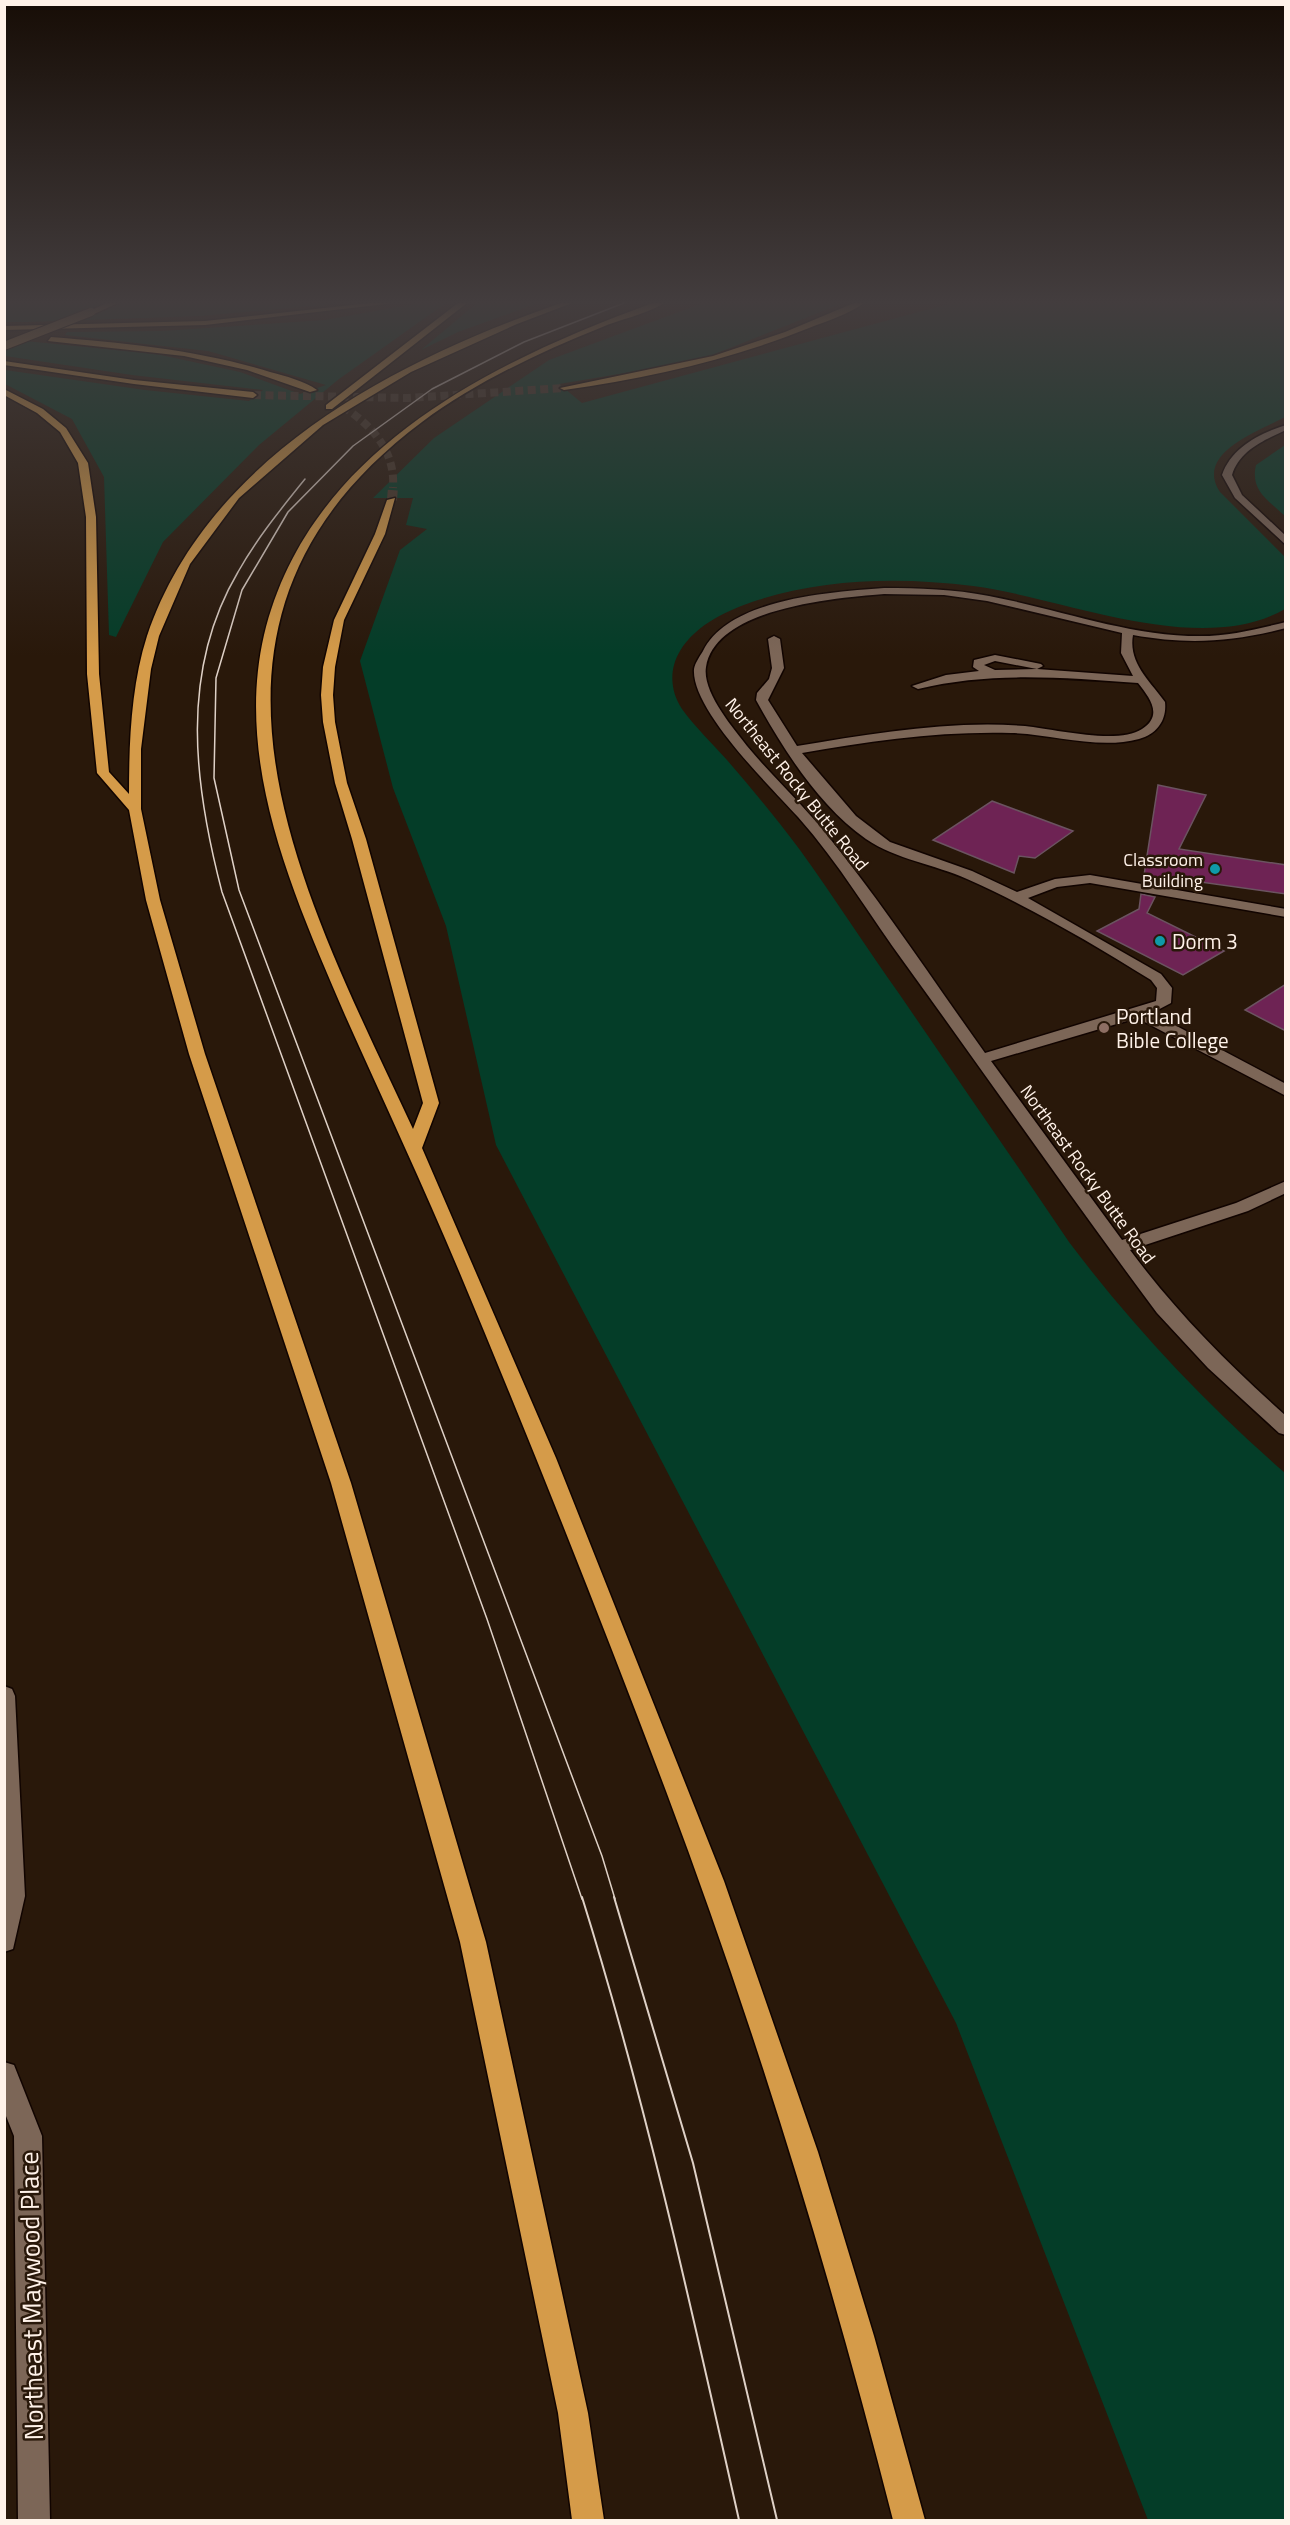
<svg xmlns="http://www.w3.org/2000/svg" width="1290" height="2525" font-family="'Titillium Web',sans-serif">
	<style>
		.green { fill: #043d28 }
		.building { fill: #6e2354; stroke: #6b5360; stroke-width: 1.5 }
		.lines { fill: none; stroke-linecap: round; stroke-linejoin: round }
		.highway-tunnel-far1 { stroke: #49392b; stroke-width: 8; stroke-dasharray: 8 4.5; stroke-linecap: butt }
		.highway-tunnel { stroke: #49392b; stroke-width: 10; stroke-dasharray: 10 5; stroke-linecap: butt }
		.minor-casing { stroke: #110400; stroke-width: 3 }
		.major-casing { stroke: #110400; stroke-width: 3 }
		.highway-casing { stroke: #110400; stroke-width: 3 }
		.minor { fill: #7c6657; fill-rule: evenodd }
		.major { fill: #b1864f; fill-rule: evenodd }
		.highway { fill: #d59b49; fill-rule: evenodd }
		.tram-far1 { stroke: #dfd1c7; stroke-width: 1.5 }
		.tram { stroke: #dfd1c7; stroke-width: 2 }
		.major-bridge-casing { stroke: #110400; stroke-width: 10; stroke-linecap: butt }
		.major-bridge { stroke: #b1864f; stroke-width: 8 }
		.culture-dot { fill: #0f9aa8; stroke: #29180a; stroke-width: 2 }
		.education-dot { fill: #8d6e63; stroke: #29180a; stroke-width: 2 }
		.labels { text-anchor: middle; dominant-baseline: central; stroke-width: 5; stroke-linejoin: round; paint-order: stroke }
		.far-street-label { font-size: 18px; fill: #fff2e9; stroke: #29180a }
		.far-poi-label { font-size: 18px; fill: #fff2e9; stroke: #29180a; text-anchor: end }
		.poi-label { font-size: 21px; fill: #fff2e9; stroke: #29180a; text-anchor: start }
		.near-street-label { font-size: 26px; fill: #fff2e9; stroke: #29180a }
	</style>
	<rect width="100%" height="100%" fill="#29180a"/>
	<!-- green -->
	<path class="green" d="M 5,303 L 346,303 L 200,316 L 27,322 L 5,322 Z
		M 420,303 L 446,303 L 339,379 L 259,445 L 163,542 L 116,637 L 109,635 L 104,477 L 72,419 L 5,384 L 5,370 L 145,390 L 249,401 L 263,390 L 132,375 L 5,356 L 5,339 L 156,354 L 240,372 L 300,394 L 326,385 L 208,351 L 65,335 L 67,332 L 162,331 L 325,320 Z
		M 477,303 L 538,303 L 458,332 L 421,350 Z
		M 703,303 L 843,303 L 697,361 L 559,384 L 582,403 L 952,303 L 1285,303 L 1285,417 C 1259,431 1194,453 1220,492 L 1285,557 L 1285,609 C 1199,658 1065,598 973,586 C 902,577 827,578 758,600 C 730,609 696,624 680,651 C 669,669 670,691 682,709 C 695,727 712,743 727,760 C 752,789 777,819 800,850 C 834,897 866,947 900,995 C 956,1077 1013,1159 1069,1242 C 1133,1327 1205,1403 1285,1473 L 1285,2520 L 1148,2520 L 956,2023 L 496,1145 L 446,926 L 393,788 L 360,661 L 400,550 L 427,529 L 406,525 L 413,498 L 373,498 L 434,438 L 549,360 Z
		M 1285,445 L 1285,516 C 1268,500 1250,491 1256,465 Z"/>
	<!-- building -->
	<path class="building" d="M 1158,785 L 1206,795 L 1179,849 L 1286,865 L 1286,894 L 1165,877 L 1161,885 L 1143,882 Z
		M 992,801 L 1073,831 L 1035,858 L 1019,856 L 1014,873 L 933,840 Z
		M 1141,894 L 1155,897 L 1147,913 L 1224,951 L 1183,975 L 1097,931 L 1139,909 Z
		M 1286,984 L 1286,1031 L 1245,1010 Z"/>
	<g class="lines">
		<!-- highway-tunnel-far1 -->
		<path class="highway-tunnel-far1" d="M 253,395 L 408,398 L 564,388
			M 332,400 C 365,419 396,446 393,488"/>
		<!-- highway-tunnel -->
		<path class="highway-tunnel" d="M 392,500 L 393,487"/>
		<!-- minor casing -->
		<g class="minor-casing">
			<path id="minor" d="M 1286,425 L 1286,430 C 1264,440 1239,451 1232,475 L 1242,495 L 1286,536 L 1286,545 L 1235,498 L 1222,475 C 1231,448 1260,433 1286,425 Z
				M 884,588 C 919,588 954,589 989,596 C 1059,609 1128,636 1200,636 C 1230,636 1257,629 1286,622 L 1286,628 C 1232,642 1188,645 1133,635 C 1128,663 1150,681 1165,702 C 1167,720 1157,734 1139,739 C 1098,750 1053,734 1011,733 C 941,731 870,741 802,753 L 856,816 L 890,842 L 972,871 L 1017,892 L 1055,879 L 1090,875 L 1286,909 L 1286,917 L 1090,883 L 1057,887 L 1028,898 L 1161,974 L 1172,988 L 1171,1003 L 1152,1013 L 1286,1084 L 1286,1096 L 1137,1018 L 991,1061 L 1122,1240 L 1236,1203 L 1286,1181 L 1286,1193 L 1248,1211 L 1130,1250 C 1176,1312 1228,1364 1286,1416 L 1286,1435 L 1279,1433 L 1208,1368 L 1157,1313 C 1072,1199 990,1081 906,965 C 870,916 839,863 798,817 C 771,787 691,710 694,669 C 695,663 700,656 703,651 C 729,598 832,592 884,588 ZM 884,594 L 944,595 L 987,601 L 1122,633 L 1121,653 L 1133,676 L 1037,669 L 1043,666 L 1041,664 L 995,655 L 974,660 L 973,667 L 979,671 L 946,675 L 912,686 L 918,689 C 992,671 1063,678 1138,683 C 1149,697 1164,715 1142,729 C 1118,745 1054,729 1025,726 C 950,720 871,734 797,746 L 768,700 L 784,668 L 780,639 L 774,636 L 768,639 L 772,668 L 769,679 L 757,693 L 756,700 C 783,749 819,806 866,839 C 897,860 934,864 967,879 C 1030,907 1092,943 1151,980 L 1157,988 L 1156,1001 L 985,1053 C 932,979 881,901 823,830 C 799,801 771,775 747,746 C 733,728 702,692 706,667 C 716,607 837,598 884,594 ZM 995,661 L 1037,669 L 995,670 L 984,665 Z
				M 4,1686 L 12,1689 L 15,1696 L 25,1896 L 13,1949 L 4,1952 Z
				M 4,2062 L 14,2065 L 42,2136 L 50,2520 L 18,2520 L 14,2136 L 4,2111 Z"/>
		</g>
		<!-- major casing -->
		<g class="major-casing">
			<path id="major" d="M 107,303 L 118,303 L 94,314 L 87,312 Z"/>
		</g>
		<!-- highway casing -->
		<g class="highway-casing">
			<path id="highway" d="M 370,303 L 394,303 L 205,325 L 4,330 L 4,326 L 205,321 Z
				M 458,303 L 467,303 L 332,409 L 326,409 L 326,405 Z
				M 561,303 L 572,303 L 517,324 L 411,372 L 323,425 L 239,498 L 190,564 L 159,636 L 151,669 L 141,749 L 141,809 L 160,900 L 205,1054 L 351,1483 L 486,1942 L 588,2413 L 604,2520 L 572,2520 L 558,2413 L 460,1942 L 331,1483 L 189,1054 L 146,900 L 129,810 L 97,773 L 87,674 L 86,517 L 78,463 L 60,432 L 37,413 L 4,395 L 4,389 L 43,409 L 66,428 L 88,463 L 96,517 L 99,674 L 109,772 L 129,794 C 129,743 131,686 147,636 C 207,458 394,361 561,303 Z
				M 653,303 L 664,303 C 645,315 620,319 600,328 C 538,353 476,382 422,422 C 154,622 301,889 413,1129 L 423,1103 L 352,839 L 335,783 L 323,722 L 321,695 L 323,667 L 334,620 L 375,534 L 387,500 L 395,498 L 385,534 L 344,620 L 335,667 L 333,695 L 335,722 L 347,783 L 366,839 L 439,1103 L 422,1148 L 556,1458 L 724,1881 L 818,2152 L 874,2336 L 925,2520 L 893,2520 C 830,2273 756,2030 666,1791 C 600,1616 531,1443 459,1271 C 423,1185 383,1100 345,1015 C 295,898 234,765 264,635 C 308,451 491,362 653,303 Z
				M 854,303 L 864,303 C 849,314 827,321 809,328 C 730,360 648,378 564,390 L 560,388 L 713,356 L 785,332 Z
				M 51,337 C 125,343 199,350 270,372 C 285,376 305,381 317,390 L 310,392 L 247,370 L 184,356 L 48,341 Z
				M 4,361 L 134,380 L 253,392 L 257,395 L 253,398 L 134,384 L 4,365 Z"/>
		</g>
		<!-- minor -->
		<use href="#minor" class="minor"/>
		<!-- major -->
		<use href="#major" class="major"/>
		<!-- highway -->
		<use href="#highway" class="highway"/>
		<!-- tram-far1 -->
		<path class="tram-far1" d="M 305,479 C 281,509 257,538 238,572 C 179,672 194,785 222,892 L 487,1619 L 582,1899
			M 615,1899 L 602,1856 L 239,890 L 214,778 L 216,678 L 242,590 L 288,512 L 353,446 L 432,389 L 524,342 L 624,303"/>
		<!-- tram -->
		<path class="tram" d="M 582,1897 C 646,2102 692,2311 739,2520
			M 614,1897 L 693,2163 L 777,2520"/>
		<!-- major-bridge casing -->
		<g class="major-bridge-casing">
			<path id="major-bridge" d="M 4,346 L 91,312"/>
		</g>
		<!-- major-bridge -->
		<use href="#major-bridge" class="major-bridge"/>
	</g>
	<!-- sky -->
	<linearGradient id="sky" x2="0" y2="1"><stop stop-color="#170d06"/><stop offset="0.46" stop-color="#433d3e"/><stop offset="1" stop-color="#433d3e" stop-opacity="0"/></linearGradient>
	<rect width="1290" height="656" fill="url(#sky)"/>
	<!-- markers -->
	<g class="culture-dot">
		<circle cx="1215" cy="869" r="6"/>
		<circle cx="1160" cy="941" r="6"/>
	</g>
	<circle class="education-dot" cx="1104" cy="1028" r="6"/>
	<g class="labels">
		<!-- far-street labels -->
		<g class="far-street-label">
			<text transform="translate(797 784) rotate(51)">Northeast Rocky Butte Road</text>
			<text transform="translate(1088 1174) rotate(54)">Northeast Rocky Butte Road</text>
		</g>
		<!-- far-poi labels -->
		<g class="far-poi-label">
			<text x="1203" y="859">Classroom<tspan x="1203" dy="21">Building</tspan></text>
		</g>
		<!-- poi labels -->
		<g class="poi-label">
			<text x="1172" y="941">Dorm 3</text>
			<text x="1116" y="1016">Portland<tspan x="1116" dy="24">Bible College</tspan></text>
		</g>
		<!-- near-street labels -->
		<g class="near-street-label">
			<text transform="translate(31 2296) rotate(-91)">Northeast Maywood Place</text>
		</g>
	</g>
	<!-- border -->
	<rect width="1290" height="2525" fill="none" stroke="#fff2e9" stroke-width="12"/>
</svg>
